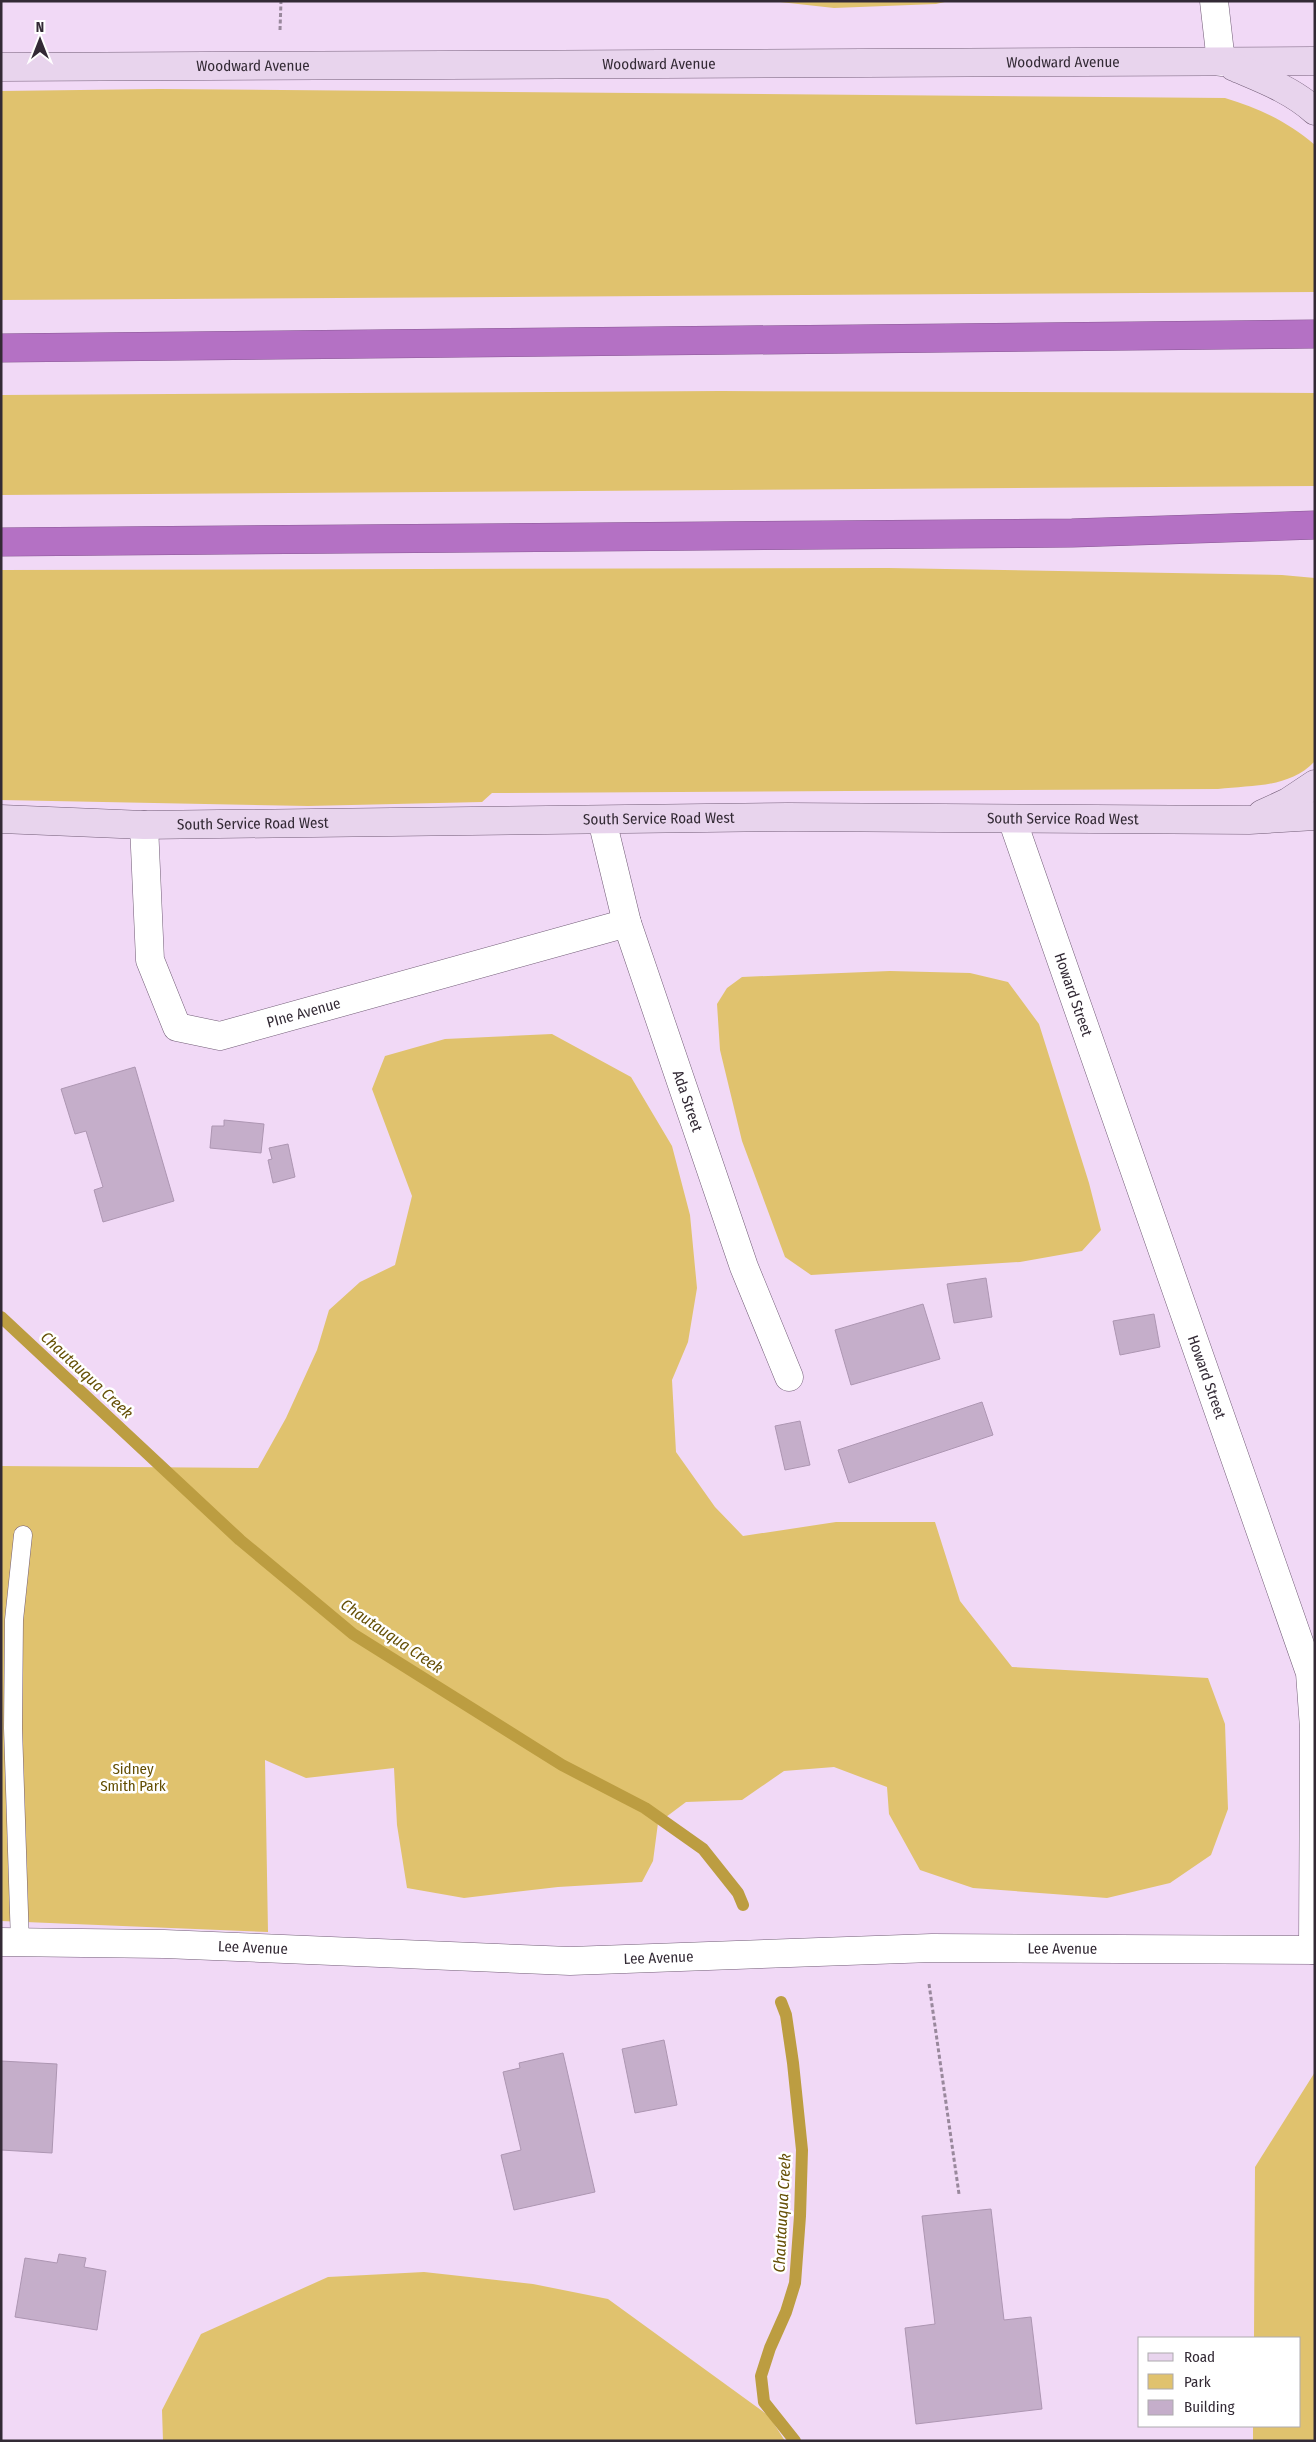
<svg xmlns="http://www.w3.org/2000/svg" width="1316" height="2442" font-family="'Fira Sans Condensed',sans-serif">
	<style>
		.green { fill: #e0c26e }
		.lines { fill: none; stroke-linecap: round; stroke-linejoin: round }
		.stream { stroke: #bc9d41; stroke-width: 12 }
		.building { fill: #c5aeca; stroke: #ad96b2 }
		.lane-casing { stroke: #725d77; stroke-width: 19 }
		.street-casing { stroke: #725d77; stroke-width: 29 }
		.secondary-casing { stroke: #725d77; stroke-width: 29 }
		.highway-casing { stroke: #875892; stroke-width: 29 }
		.path { stroke: #99889c; stroke-width: 3; stroke-dasharray: 4 2.5; stroke-linecap: butt }
		.lane { stroke: #fff; stroke-width: 18 }
		.street { stroke: #fff; stroke-width: 28 }
		.secondary { stroke: #e8d4ed; stroke-width: 28 }
		.highway { stroke: #b471c4; stroke-width: 28 }
		.labels { text-anchor: middle; dominant-baseline: central; stroke-width: 5; stroke-linejoin: round; paint-order: stroke }
		.street-label { font-size: 15px; fill: #332a35; stroke: #fff }
		.park-label { font-size: 15px; fill: #634e03; stroke: #fff }
		.water-label { font-size: 16px; font-style: italic; fill: #665007; stroke: #fff }
	</style>
	<rect width="100%" height="100%" fill="#f1d9f6"/>
	<!-- green -->
	<path class="green" d="M 771,1 L 949,1 L 936,4 L 834,8 Z
		M 159,89 L 1225,98 C 1259,108 1288,122 1315,145 L 1315,292 L 1,300 L 1,91 Z
		M 721,391 L 1315,393 L 1315,486 L 1,495 L 1,395 Z
		M 888,568 L 1282,575 L 1315,578 L 1315,761 C 1290,788 1253,785 1218,789 L 492,793 L 482,802 L 308,806 L 1,800 L 1,570 Z
		M 890,971 L 970,973 L 1008,982 L 1039,1024 L 1089,1183 L 1101,1230 L 1082,1251 L 1020,1262 L 811,1275 L 785,1257 L 742,1141 L 720,1050 L 717,1004 L 727,988 L 742,977 Z
		M 552,1034 L 631,1077 L 672,1146 L 690,1215 L 697,1288 L 688,1342 L 672,1380 L 676,1452 L 715,1507 L 743,1536 L 836,1522 L 935,1522 L 960,1601 L 1012,1667 L 1208,1678 L 1225,1724 L 1228,1809 L 1211,1855 L 1170,1883 L 1107,1898 L 973,1888 L 920,1870 L 889,1814 L 887,1787 L 834,1767 L 784,1771 L 742,1800 L 686,1802 L 658,1823 L 653,1861 L 642,1882 L 558,1887 L 464,1898 L 407,1888 L 397,1825 L 394,1768 L 306,1778 L 265,1760 L 268,1932 L 1,1921 L 1,1466 L 258,1468 L 286,1418 L 317,1350 L 329,1310 L 360,1282 L 395,1265 L 412,1196 L 372,1089 L 385,1056 L 445,1039 Z
		M 1315,2072 L 1315,2441 L 1253,2441 L 1253,2426 L 1300,2426 L 1300,2338 L 1254,2338 L 1255,2167 Z
		M 424,2272 L 533,2284 L 608,2299 L 769,2416 L 785,2441 L 163,2441 L 162,2410 L 201,2334 L 328,2277 Z"/>
	<g class="lines">
		<!-- stream -->
		<path class="stream" d="M 1,1317 L 240,1540 L 353,1634 L 562,1765 L 645,1808 L 703,1849 L 738,1893 L 743,1905
			M 781,2002 L 786,2015 L 793,2063 L 802,2150 L 800,2216 L 795,2283 L 786,2312 L 770,2348 L 761,2376 L 764,2402 L 795,2441"/>
	</g>
	<!-- building -->
	<path class="building" d="M 135,1067 L 174,1201 L 103,1222 L 94,1190 L 103,1187 L 86,1131 L 75,1134 L 61,1089 Z
		M 224,1120 L 264,1124 L 261,1153 L 210,1148 L 212,1126 L 224,1126 Z
		M 288,1144 L 295,1177 L 273,1183 L 268,1160 L 272,1159 L 269,1148 Z
		M 986,1278 L 992,1317 L 954,1323 L 947,1284 Z
		M 923,1304 L 940,1359 L 851,1385 L 835,1330 Z
		M 1154,1314 L 1160,1347 L 1120,1355 L 1113,1321 Z
		M 982,1402 L 993,1435 L 849,1483 L 838,1450 Z
		M 800,1421 L 810,1465 L 785,1470 L 775,1426 Z
		M 664,2040 L 677,2105 L 635,2113 L 622,2049 Z
		M 563,2053 L 595,2192 L 514,2210 L 501,2155 L 521,2150 L 503,2072 L 520,2068 L 519,2063 Z
		M 1,2061 L 57,2064 L 52,2153 L 1,2150 Z
		M 991,2209 L 1004,2320 L 1031,2317 L 1042,2409 L 916,2424 L 905,2328 L 935,2324 L 922,2216 Z
		M 59,2254 L 86,2258 L 84,2267 L 106,2271 L 97,2330 L 15,2317 L 25,2258 L 57,2263 Z"/>
	<g class="lines">
		<!-- lane casing -->
		<g class="lane-casing">
			<path id="lane" d="M 20,1943 L 13,1728 L 14,1620 L 23,1535"/>
		</g>
		<!-- street casing -->
		<g class="street-casing">
			<g id="street">
				<path d="M 1214,1 L 1221,62"/>
				<path id="s1" d="M 1012,819 L 1310,1673 L 1314,1728 L 1313,1950"/>
				<path id="s2" d="M 602,820 L 627,923 L 744,1267 L 789,1377"/>
				<path id="s3" d="M 144,825 L 150,960 L 177,1027 L 220,1036 L 627,923"/>
				<path id="s4" d="M 1,1942 L 164,1944 L 570,1961 L 932,1948 L 1315,1950"/>
			</g>
		</g>
		<!-- secondary casing -->
		<g class="secondary-casing">
			<g id="secondary">
				<path id="s5" d="M 1,67 L 1315,61"/>
				<path d="M 1234,67 C 1262,79 1292,90 1315,111"/>
				<path d="M 1262,814 L 1288,802 L 1315,784"/>
				<path id="s6" d="M 1,819 L 144,825 L 788,817 L 1249,820 L 1315,816"/>
			</g>
		</g>
		<!-- highway casing -->
		<g class="highway-casing">
			<path id="highway" d="M 1,348 L 1315,334
				M 1,542 L 1072,533 L 1315,525"/>
		</g>
		<!-- path -->
		<path class="path" d="M 280,30 L 281,1
			M 929,1984 L 959,2194"/>
		<!-- lane -->
		<use href="#lane" class="lane"/>
		<!-- street -->
		<use href="#street" class="street"/>
		<!-- secondary -->
		<use href="#secondary" class="secondary"/>
		<!-- highway -->
		<use href="#highway" class="highway"/>
	</g>
	<g class="labels">
		<!-- street labels -->
		<g class="street-label">
			<text stroke="none"><textPath href="#s5" startOffset="1062">Woodward Avenue</textPath></text>
			<text stroke="none"><textPath href="#s5" startOffset="658">Woodward Avenue</textPath></text>
			<text stroke="none"><textPath href="#s5" startOffset="252">Woodward Avenue</textPath></text>
			<text stroke="none"><textPath href="#s6" startOffset="658">South Service Road West</textPath></text>
			<text stroke="none"><textPath href="#s6" startOffset="1062">South Service Road West</textPath></text>
			<text stroke="none"><textPath href="#s6" startOffset="252">South Service Road West</textPath></text>
			<text stroke="none"><textPath href="#s1" startOffset="186">Howard Street</textPath></text>
			<text stroke="none"><textPath href="#s3" startOffset="338">PIne Avenue</textPath></text>
			<text stroke="none"><textPath href="#s2" startOffset="294">Ada Street</textPath></text>
			<text stroke="none"><textPath href="#s1" startOffset="591">Howard Street</textPath></text>
			<text stroke="none"><textPath href="#s4" startOffset="252">Lee Avenue</textPath></text>
			<text stroke="none"><textPath href="#s4" startOffset="1062">Lee Avenue</textPath></text>
			<text stroke="none"><textPath href="#s4" startOffset="658">Lee Avenue</textPath></text>
		</g>
		<!-- park labels -->
		<g class="park-label">
			<text x="133" y="1769">Sidney<tspan x="133" dy="17">Smith Park</tspan></text>
		</g>
		<!-- water labels -->
		<g class="water-label">
			<text transform="translate(87 1375) rotate(43)">Chautauqua Creek</text>
			<text transform="translate(392 1636) rotate(34)">Chautauqua Creek</text>
			<text transform="translate(782 2213) rotate(-87)">Chautauqua Creek</text>
		</g>
	</g>
	<!-- border -->
	<rect width="1316" height="2442" fill="none" stroke="#332a35" stroke-width="5"/>
	<!-- legend -->
	<rect x="1138" y="2337" width="162" height="90" fill="#ffffff" stroke="#adaaae"/>
	<rect x="1148" y="2353" width="25" height="8" fill="#e8d4ed" stroke="#adaaae"/>
	<text x="1184" y="2362" font-size="15" fill="#332a35">Road</text>
	<rect x="1148" y="2374" width="25" height="15" fill="#e0c26e" stroke="#adaaae"/>
	<text x="1184" y="2387" font-size="15" fill="#332a35">Park</text>
	<rect x="1148" y="2400" width="25" height="15" fill="#c5aeca" stroke="#adaaae"/>
	<text x="1184" y="2412" font-size="15" fill="#332a35">Building</text>
	<!-- north arrow -->
	<g transform="translate(40 40)" stroke="#ffffff" stroke-width="4" paint-order="stroke">
	<path d="M0-4L9 19L0 12L-9 19Z" fill="#332a35"/>
	<text y="-8" font-size="14" font-weight="bold" text-anchor="middle" fill="#332a35">N</text>
	</g>
</svg>
